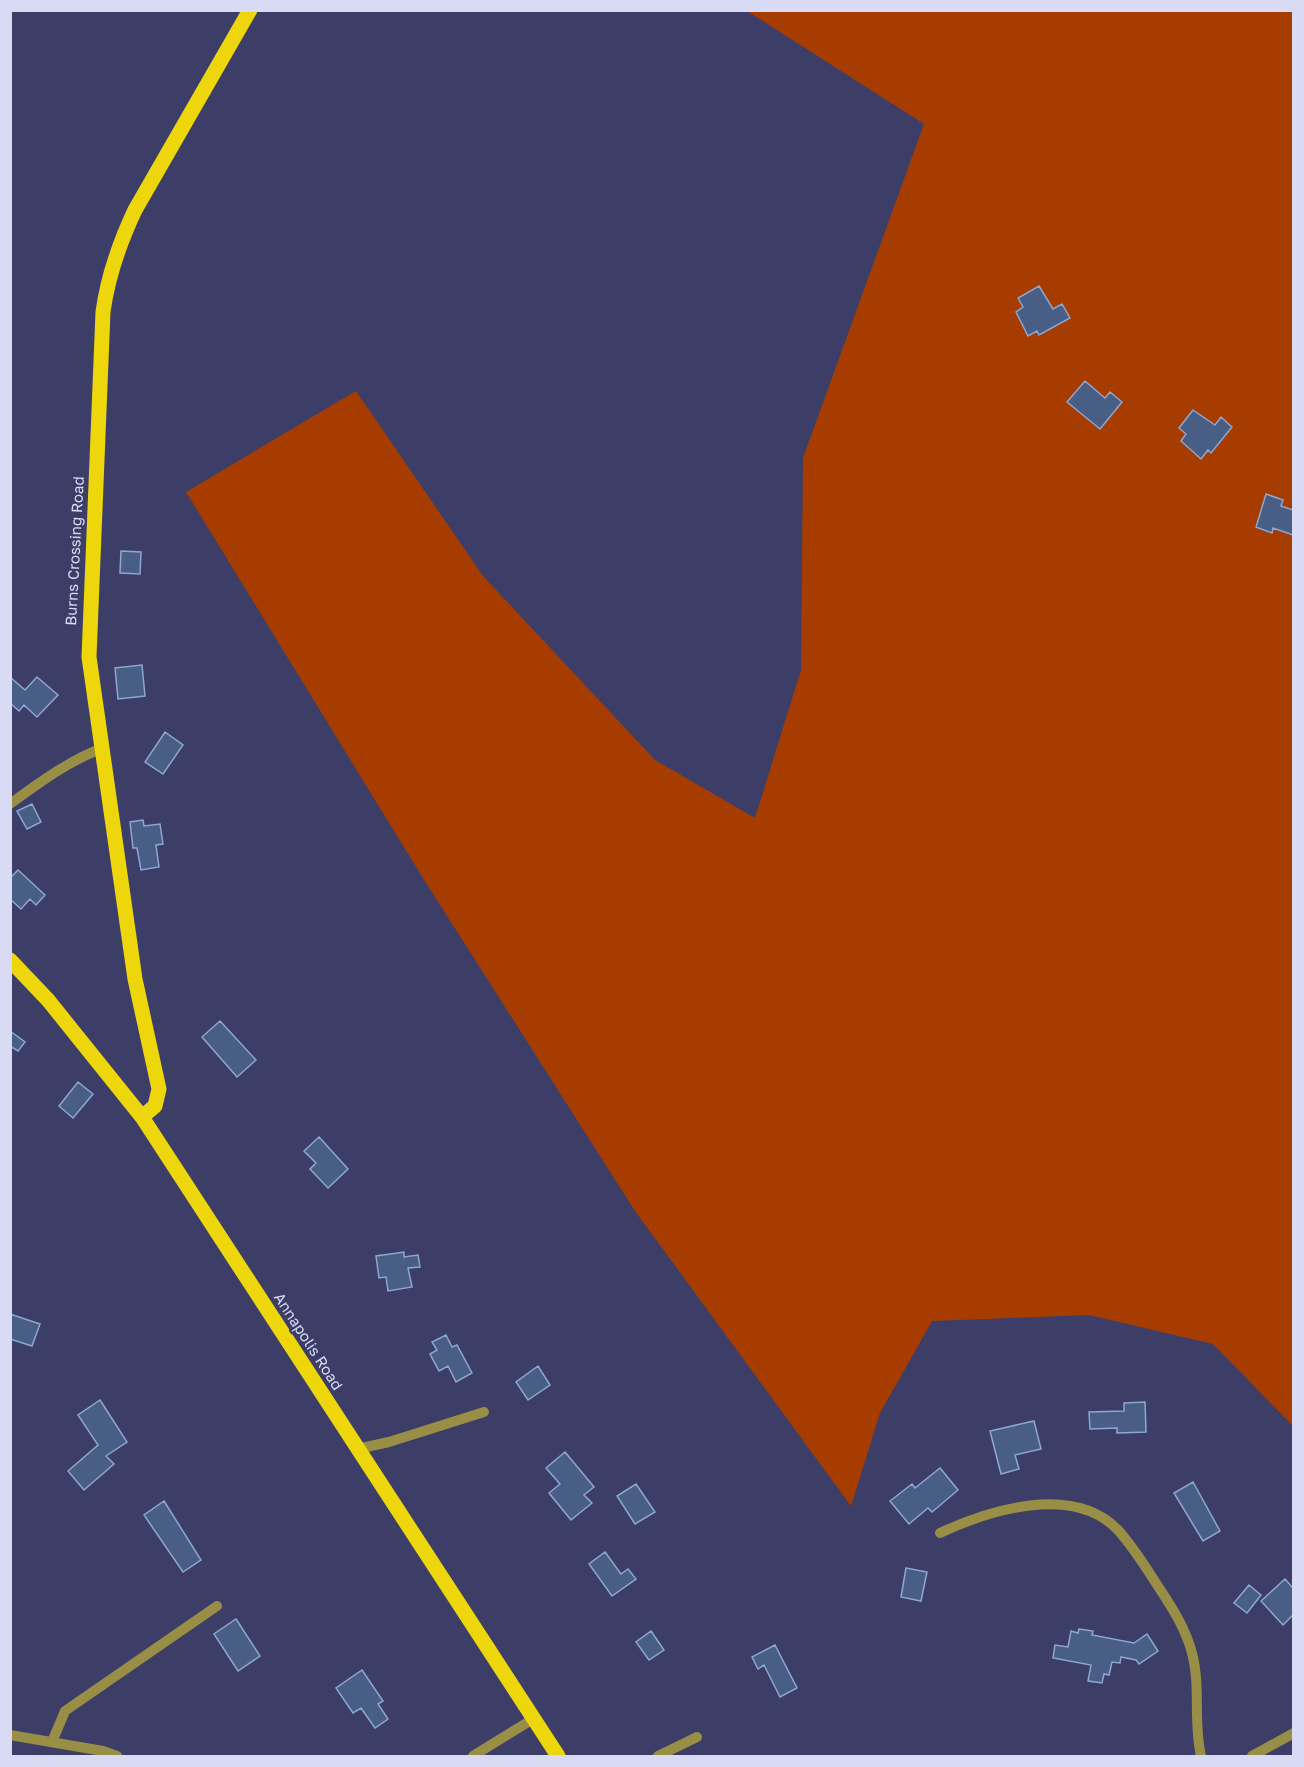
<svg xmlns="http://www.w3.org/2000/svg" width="1304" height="1767" font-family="'Golos Text',sans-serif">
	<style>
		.green { fill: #a73c01 }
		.building { fill: #485e85; stroke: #8ea6d2; stroke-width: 1.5 }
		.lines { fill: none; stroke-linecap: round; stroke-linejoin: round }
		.minor { stroke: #988e45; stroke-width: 10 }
		.major { stroke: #edd60b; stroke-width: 15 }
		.labels { text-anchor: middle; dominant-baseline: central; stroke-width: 5; stroke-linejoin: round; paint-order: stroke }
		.street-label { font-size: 15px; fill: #d9dbf5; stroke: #3d3e67 }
	</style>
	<rect width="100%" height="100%" fill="#3d3e67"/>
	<!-- green -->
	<path class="green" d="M 747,11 L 1293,11 L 1293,1426 L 1213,1344 L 1089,1315 L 932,1321 L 880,1413 L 851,1506 L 635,1211 L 421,875 L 186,492 L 356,391 L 483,576 L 655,760 L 755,818 L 801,670 L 803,458 L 924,124 Z"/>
	<!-- building -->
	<path class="building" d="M 1039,286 L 1053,309 L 1062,304 L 1070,318 L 1039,335 L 1037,331 L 1028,336 L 1016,312 L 1023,307 L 1018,298 Z
		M 1085,381 L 1105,398 L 1110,392 L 1122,402 L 1100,429 L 1067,402 Z
		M 1193,410 L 1215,425 L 1221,417 L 1232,427 L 1211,453 L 1208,450 L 1201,459 L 1181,441 L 1186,434 L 1179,428 Z
		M 1266,494 L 1283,500 L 1281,506 L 1293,510 L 1293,535 L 1273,528 L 1272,533 L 1256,527 Z
		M 121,551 L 141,552 L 140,574 L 120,573 Z
		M 142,665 L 145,696 L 118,699 L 115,668 Z
		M 10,677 L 25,690 L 37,677 L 58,695 L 37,717 L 24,705 L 19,711 L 10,703 Z
		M 165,732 L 183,745 L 163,774 L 145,762 Z
		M 32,804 L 41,822 L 27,829 L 17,811 Z
		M 143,820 L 144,826 L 160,824 L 163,844 L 156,845 L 159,867 L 141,870 L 137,848 L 133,848 L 130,822 Z
		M 18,870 L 45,895 L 36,905 L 30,899 L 21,909 L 10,899 L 10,878 Z
		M 220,1021 L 256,1060 L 237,1077 L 202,1037 Z
		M 10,1031 L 25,1042 L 18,1051 L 10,1046 Z
		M 78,1082 L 93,1094 L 73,1118 L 59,1106 Z
		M 319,1137 L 348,1169 L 328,1188 L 310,1169 L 316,1163 L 304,1151 Z
		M 404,1252 L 404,1257 L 418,1255 L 420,1267 L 408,1268 L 412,1287 L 388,1291 L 386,1277 L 379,1278 L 376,1256 Z
		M 10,1314 L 40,1324 L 32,1346 L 10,1339 Z
		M 446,1335 L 452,1347 L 457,1345 L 472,1373 L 456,1382 L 448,1366 L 439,1371 L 430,1354 L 437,1350 L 432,1342 Z
		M 538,1366 L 550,1385 L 528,1400 L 516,1382 Z
		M 100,1400 L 127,1442 L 106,1456 L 114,1464 L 84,1490 L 68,1471 L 98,1445 L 78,1415 Z
		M 1145,1402 L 1146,1432 L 1117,1433 L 1117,1428 L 1090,1429 L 1089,1412 L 1124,1411 L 1124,1403 Z
		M 1034,1421 L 1041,1449 L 1015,1455 L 1019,1469 L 1001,1474 L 990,1431 Z
		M 565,1452 L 594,1487 L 584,1495 L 592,1503 L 571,1520 L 549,1493 L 560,1484 L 546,1468 Z
		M 940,1468 L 958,1490 L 932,1512 L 928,1508 L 909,1524 L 890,1501 L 912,1484 L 915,1488 Z
		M 1193,1482 L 1220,1531 L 1203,1541 L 1174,1493 Z
		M 636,1484 L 655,1512 L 635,1524 L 617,1496 Z
		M 164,1501 L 201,1560 L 183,1572 L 144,1515 Z
		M 605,1552 L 621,1574 L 628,1569 L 636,1579 L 612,1596 L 589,1564 Z
		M 906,1568 L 927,1572 L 921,1601 L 901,1597 Z
		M 1285,1579 L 1293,1588 L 1293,1615 L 1283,1625 L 1261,1601 Z
		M 1249,1585 L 1261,1595 L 1247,1613 L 1234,1603 Z
		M 236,1619 L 260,1656 L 238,1671 L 214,1634 Z
		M 1079,1629 L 1093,1631 L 1092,1635 L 1134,1643 L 1147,1634 L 1158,1651 L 1139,1664 L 1136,1660 L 1121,1657 L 1120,1663 L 1112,1662 L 1109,1675 L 1104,1674 L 1102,1683 L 1088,1681 L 1091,1665 L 1053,1658 L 1055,1645 L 1068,1647 L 1071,1631 L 1078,1633 Z
		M 651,1631 L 664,1650 L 649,1660 L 636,1642 Z
		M 775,1645 L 797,1688 L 780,1697 L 764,1665 L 758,1669 L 752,1657 Z
		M 362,1670 L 383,1701 L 378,1704 L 388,1719 L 375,1728 L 361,1708 L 353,1713 L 336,1688 Z"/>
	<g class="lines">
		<!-- minor -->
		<path class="minor" d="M 10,804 C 39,783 67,762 100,749
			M 357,1449 L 389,1442 L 484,1412
			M 940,1533 C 989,1510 1072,1484 1117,1529 C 1131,1544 1143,1563 1154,1580 C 1169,1603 1185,1626 1192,1653 C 1201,1687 1193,1722 1201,1756
			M 10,1735 L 103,1751 L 117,1756
			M 52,1742 L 65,1711 L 217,1606
			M 473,1756 L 533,1719
			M 658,1756 L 697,1737
			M 1252,1756 L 1294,1733"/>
		<!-- major -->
		<path class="major" d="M 10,960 L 48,1000 L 142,1117 L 558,1756
			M 142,1117 L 155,1106 L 159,1089 L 135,979 L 89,657 L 103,312 C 108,275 119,244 135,210 L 250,10"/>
	</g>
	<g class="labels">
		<!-- street labels -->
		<g class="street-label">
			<text transform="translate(74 551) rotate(-87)">Burns Crossing Road</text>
			<text transform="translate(309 1341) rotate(57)">Annapolis Road</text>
		</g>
	</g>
	<!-- border -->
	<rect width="1304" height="1767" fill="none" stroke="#d9dbf5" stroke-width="24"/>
</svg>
